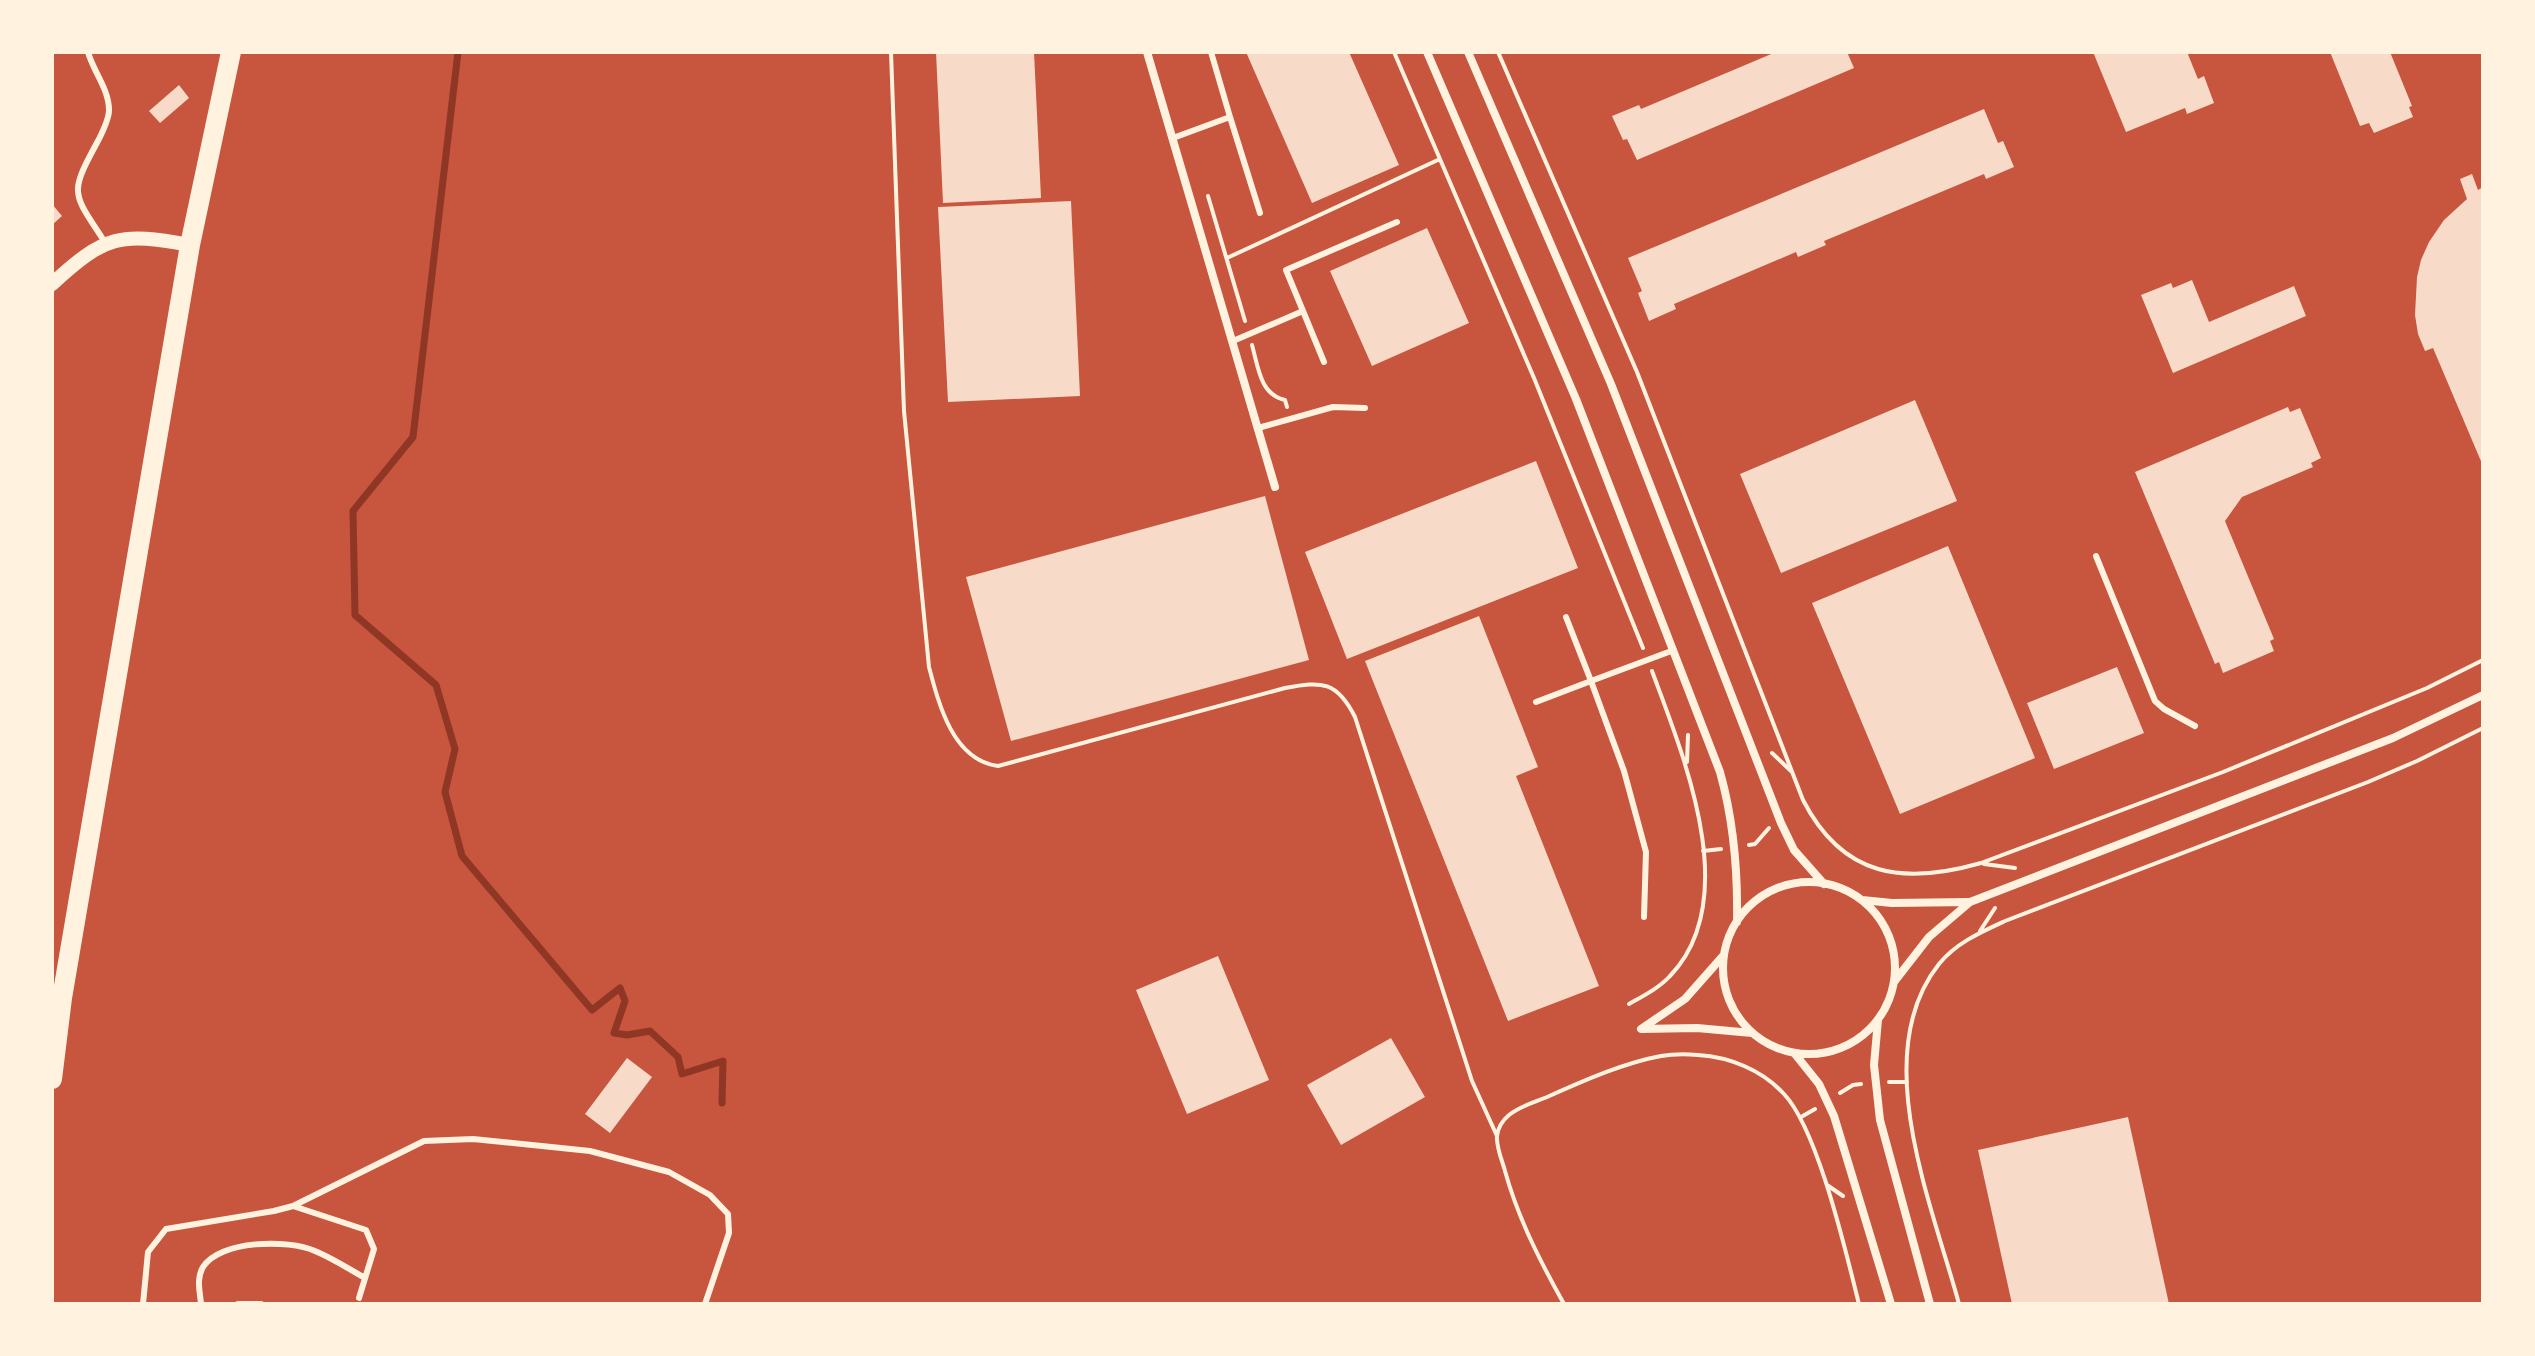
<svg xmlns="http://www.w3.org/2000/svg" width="2535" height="1356" font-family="Commissioner,sans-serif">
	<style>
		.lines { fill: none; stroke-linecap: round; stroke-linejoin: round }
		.stream { stroke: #8f3625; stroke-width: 7 }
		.building { fill: #f7dbc8 }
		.path { stroke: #fff3e0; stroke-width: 4 }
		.service { stroke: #fff3e0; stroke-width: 6 }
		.minor { stroke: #fff3e0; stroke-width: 8 }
		.tertiary { stroke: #fff3e0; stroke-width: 14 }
		.primary { stroke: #fff3e0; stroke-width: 20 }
	</style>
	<rect width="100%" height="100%" fill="#c8553d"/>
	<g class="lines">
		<!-- stream -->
		<path class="stream" d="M 458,52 L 413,437 L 353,511 L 355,615 L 436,685 L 455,749 L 445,792 L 462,856 L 592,1010 L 620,988 L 625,1001 L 614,1033 L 627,1035 L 650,1031 L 678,1057 L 682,1074 L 723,1061 L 722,1103"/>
	</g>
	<!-- building -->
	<path class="building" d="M 936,52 L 1034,52 L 1041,198 L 943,203 Z
		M 1246,52 L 1349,52 L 1399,165 L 1312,203 Z
		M 1776,52 L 1847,52 L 1854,68 L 1637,160 L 1627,139 L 1623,140 L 1612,116 L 1639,105 L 1641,109 Z
		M 2093,52 L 2187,52 L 2198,79 L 2204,76 L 2214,103 L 2187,114 L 2185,108 L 2126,132 Z
		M 2330,52 L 2390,52 L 2412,106 L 2409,107 L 2413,117 L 2374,133 L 2369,123 L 2360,126 Z
		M 179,85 L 189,98 L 160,123 L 149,111 Z
		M 1984,109 L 1998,143 L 2003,141 L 2014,167 L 1986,179 L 1984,174 L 1824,241 L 1826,245 L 1798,257 L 1796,252 L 1674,304 L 1676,309 L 1649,321 L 1638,293 L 1642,291 L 1628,258 Z
		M 2472,174 L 2478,190 L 2483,187 L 2483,466 L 2433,348 L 2425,351 L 2418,334 L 2415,315 L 2417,277 L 2421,260 L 2429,242 L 2444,220 L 2467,199 L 2460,179 Z
		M 1071,201 L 1080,396 L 948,402 L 938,207 Z
		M 52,204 L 62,216 L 52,225 Z
		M 1427,228 L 1469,323 L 1372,366 L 1330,271 Z
		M 2192,280 L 2209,322 L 2294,286 L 2306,316 L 2173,373 L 2141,295 L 2171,283 L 2173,288 Z
		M 1915,400 L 1957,501 L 1781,573 L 1740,474 Z
		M 2288,407 L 2290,412 L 2300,408 L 2321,458 L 2311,463 L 2313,467 L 2242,497 L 2225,521 L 2274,639 L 2270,641 L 2274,651 L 2223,673 L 2219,662 L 2215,664 L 2135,472 Z
		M 1536,461 L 1578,568 L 1347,659 L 1305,552 Z
		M 1265,496 L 1309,660 L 1011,741 L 966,577 Z
		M 1948,546 L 2035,758 L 1900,814 L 1812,603 Z
		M 1479,616 L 1538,767 L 1516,776 L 1599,986 L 1508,1021 L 1365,661 Z
		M 2117,667 L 2144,733 L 2054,769 L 2027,703 Z
		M 1218,956 L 1269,1080 L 1187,1114 L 1136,990 Z
		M 1391,1038 L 1425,1097 L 1341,1145 L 1307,1085 Z
		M 627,1058 L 652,1077 L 610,1133 L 585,1114 Z
		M 2128,1117 L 2169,1304 L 2012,1304 L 1978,1150 Z"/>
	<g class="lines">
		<!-- path -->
		<path class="path" d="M 891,52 L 904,411 L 929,667 C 939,705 953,760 998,766 L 1285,688 C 1322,681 1337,681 1355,717 L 1472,1081 L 1497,1136
			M 1394,52 L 1534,378 L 1643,648
			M 1498,52 L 1637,372 L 1803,800 C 1843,878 1904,885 1981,863 L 2223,772 L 2427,688 L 2483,660
			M 1208,196 L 1245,321
			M 1227,258 L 1440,159
			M 1252,345 C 1258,366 1260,395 1285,400 L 1287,407
			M 1772,753 L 1792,772
			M 1687,762 L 1688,735
			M 1749,845 L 1755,844 L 1769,828
			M 1703,851 L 1721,849
			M 1984,864 L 2015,868
			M 1980,931 L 1995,908
			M 1629,1004 C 1643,996 1659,988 1670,976 C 1744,899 1683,755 1652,671
			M 1889,1082 L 1907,1082
			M 1840,1093 L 1853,1085 L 1861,1084
			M 1801,1117 L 1815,1109
			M 1827,1185 L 1843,1196
			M 1564,1304 C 1540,1261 1518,1218 1505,1171 C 1502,1160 1496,1147 1497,1136 C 1498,1128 1503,1120 1509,1115 C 1520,1106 1535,1102 1547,1097 C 1583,1081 1623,1063 1661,1056 C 1673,1054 1686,1054 1698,1055 C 1730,1057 1762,1070 1784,1094 C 1818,1130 1846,1253 1859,1304
			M 1959,1304 C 1933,1207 1867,1054 1939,964 C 1956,943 1981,932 2005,921 L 2368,782 L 2417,761 L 2483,728"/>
		<!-- service -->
		<path class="service" d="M 88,52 C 93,71 109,89 109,110 C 109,119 103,131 99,139 C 68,196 72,191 106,244
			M 1211,52 L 1230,117
			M 1173,138 L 1230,117 L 1260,213
			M 1303,311 L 1324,362
			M 1233,341 L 1303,311 L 1286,270 L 1397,222
			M 1258,428 L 1333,407 L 1365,408
			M 2096,556 L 2155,701 L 2164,709 L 2195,726
			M 1536,702 L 1591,681 L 1566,617
			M 1644,917 L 1646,852 L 1624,771 L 1591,681 L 1674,650
			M 293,1206 L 366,1230 L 374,1249 L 359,1298
			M 143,1304 L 148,1252 L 166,1229 L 274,1211 L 293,1206 L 424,1141 L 473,1139 L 590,1151 L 669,1172 L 710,1195 L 728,1214 L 729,1233 L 705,1304
			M 201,1304 C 200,1291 196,1279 203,1267 C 220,1240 288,1239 315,1251 C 332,1258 349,1269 365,1278
			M 238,1304 L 261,1304"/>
		<!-- minor -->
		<path class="minor" d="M 1147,52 L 1275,487
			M 1427,52 L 1576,399 L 1720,772 C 1734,822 1738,869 1737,922
			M 1468,52 L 1611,384 L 1781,823 L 1794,850 L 1824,884
			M1723 968a86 86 0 1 1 172 0a86 86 0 1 1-172 0Z
			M 1862,900 L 1892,903 L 1969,902
			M 1723,956 L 1685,999 L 1641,1029 L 1697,1028 L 1752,1033
			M 1894,982 L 1929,937 L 1970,902 L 2393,738 L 2483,695
			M 1878,1020 L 1874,1065 L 1880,1120 L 1930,1304
			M 1795,1054 L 1819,1084 L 1834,1116 L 1891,1304"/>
		<!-- tertiary -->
		<path class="tertiary" d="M 52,284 C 105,235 120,232 190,245"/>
		<!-- primary -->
		<path class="primary" d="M 52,1079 L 62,998 L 190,245 L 231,52"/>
	</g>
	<!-- border -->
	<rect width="2535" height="1356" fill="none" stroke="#fff3e0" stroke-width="108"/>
</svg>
